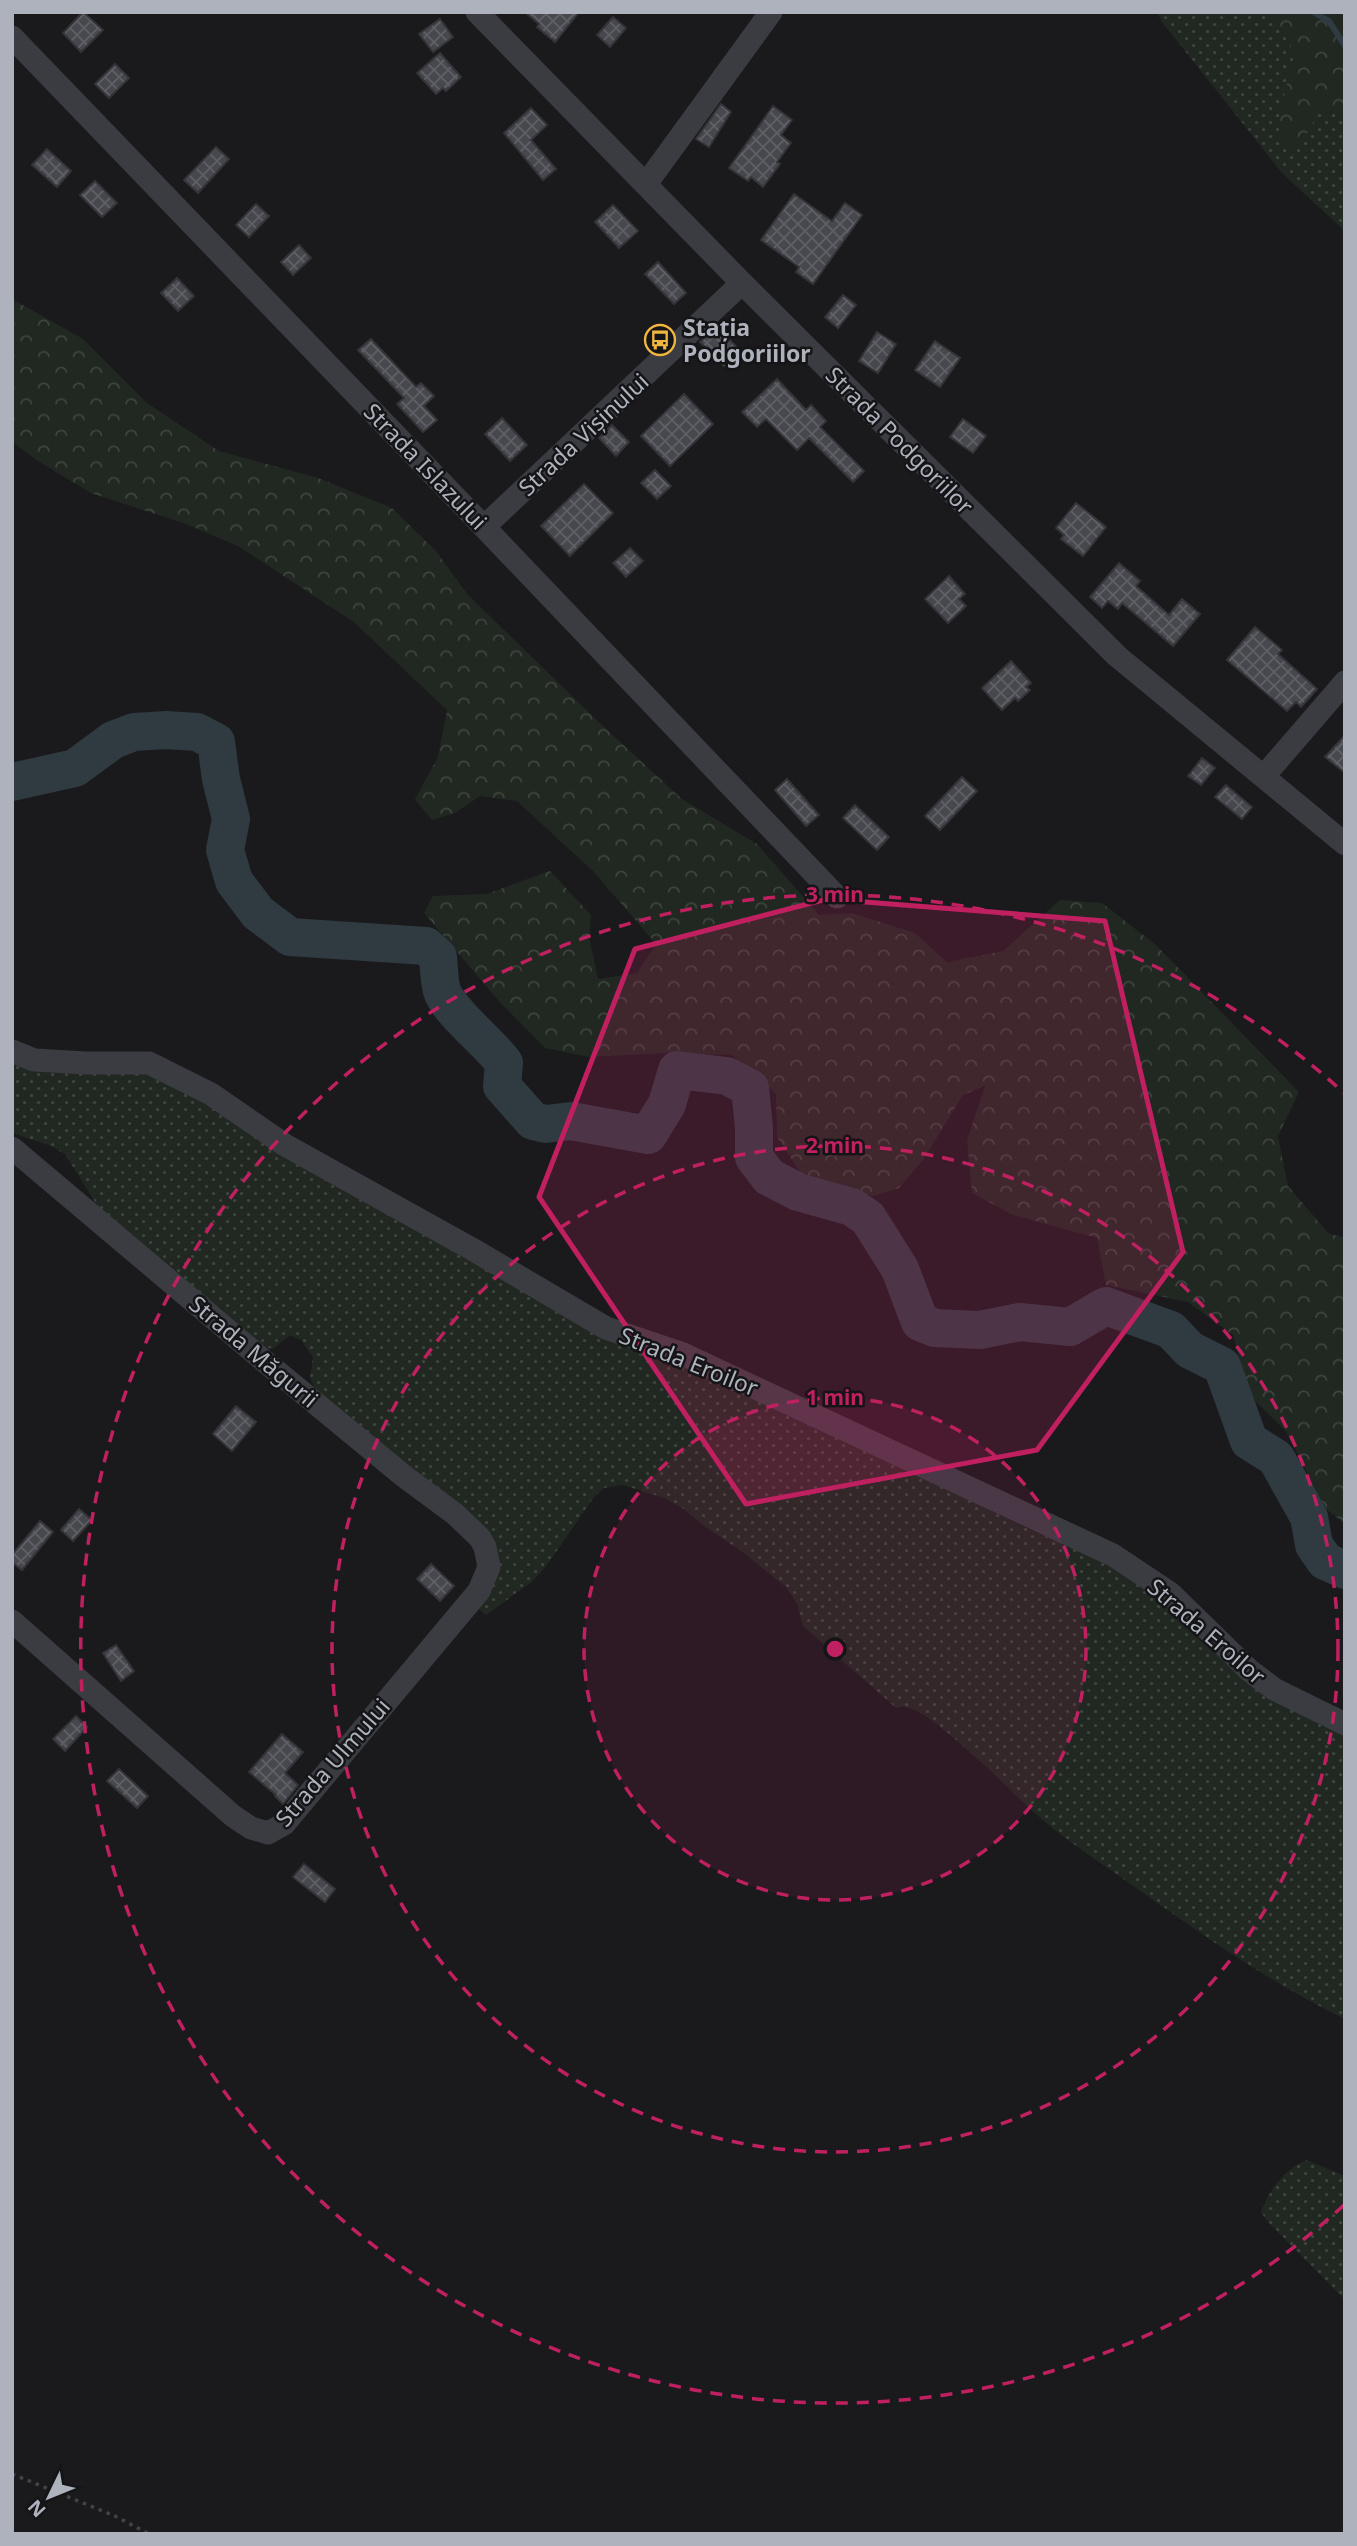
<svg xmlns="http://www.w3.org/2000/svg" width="1357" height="2546" font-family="'Noto Sans',sans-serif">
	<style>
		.grass { fill: url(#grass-dots) }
		.forest { fill: url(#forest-crowns) }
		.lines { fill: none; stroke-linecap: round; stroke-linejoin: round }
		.stream { stroke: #303a41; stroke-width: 6 }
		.river { stroke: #303a41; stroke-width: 38 }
		.building { fill: url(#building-cross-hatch); stroke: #343439; stroke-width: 2 }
		.path { stroke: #414349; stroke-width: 3.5; stroke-dasharray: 3.5 5; stroke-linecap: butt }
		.minor { stroke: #3b3c42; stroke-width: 23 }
		.marked { fill: #c12060; fill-opacity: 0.2; stroke: #c12060; stroke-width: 5; stroke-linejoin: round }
		.ring { fill: none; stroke: #c12060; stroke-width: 3.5; stroke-dasharray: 12 9 }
		.labels { text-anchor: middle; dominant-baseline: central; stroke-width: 5; stroke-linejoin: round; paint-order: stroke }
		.poi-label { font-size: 23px; font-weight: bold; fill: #adb2bc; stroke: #151518; text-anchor: start }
		.street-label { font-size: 23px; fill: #adb2bc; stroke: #151518 }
		.centre { fill: #c12060; stroke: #151518; stroke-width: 3.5 }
		.ring-label { font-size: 21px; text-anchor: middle; font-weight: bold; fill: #c12060; stroke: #151518; stroke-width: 5; stroke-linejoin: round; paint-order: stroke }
	</style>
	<defs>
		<pattern id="grass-dots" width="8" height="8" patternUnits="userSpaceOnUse" patternTransform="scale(1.75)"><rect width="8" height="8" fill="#202821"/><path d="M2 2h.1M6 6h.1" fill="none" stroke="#3e453f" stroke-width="1.8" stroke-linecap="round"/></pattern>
		<pattern id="forest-crowns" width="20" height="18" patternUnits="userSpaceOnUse" patternTransform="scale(1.75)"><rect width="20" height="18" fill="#202821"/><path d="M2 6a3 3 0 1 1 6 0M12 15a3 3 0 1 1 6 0" fill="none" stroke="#3e453f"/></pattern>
		<pattern id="building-cross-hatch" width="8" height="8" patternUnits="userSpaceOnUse" patternTransform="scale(1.75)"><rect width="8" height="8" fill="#47484d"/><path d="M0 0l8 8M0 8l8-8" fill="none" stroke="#5f6065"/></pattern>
	</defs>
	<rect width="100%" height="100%" fill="#1a1a1d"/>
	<!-- grass -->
	<path class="grass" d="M 1157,12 L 1345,12 L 1345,231 L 1283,174 L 1162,22 Z
		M 12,1059 C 56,1063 113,1063 154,1076 C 180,1084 203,1103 225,1117 L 706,1370 L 1022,1526 L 1100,1560 L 1147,1584 L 1194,1635 L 1263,1695 L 1345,1732 L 1345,2019 C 1267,1981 1198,1932 1128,1882 C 1092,1857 1053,1832 1022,1801 C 1002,1782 930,1710 906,1707 C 903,1706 900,1707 896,1708 L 803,1626 L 797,1604 L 787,1588 L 740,1550 L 705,1527 L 684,1509 L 664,1498 L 623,1485 L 604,1488 L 594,1497 L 547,1565 L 533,1581 L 486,1615 L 478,1608 L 497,1566 L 317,1392 L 310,1378 L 313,1357 L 301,1340 L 290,1335 L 273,1349 L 262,1347 L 119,1240 L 65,1154 L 51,1146 L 12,1133 Z
		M 1307,2160 L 1345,2176 L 1345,2300 L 1269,2223 L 1261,2212 C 1269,2190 1285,2168 1307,2160 Z"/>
	<!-- forest -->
	<path class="forest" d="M 1259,12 L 1345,12 L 1345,120 L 1337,112 L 1321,109 L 1307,133 L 1292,147 L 1277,142 L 1283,100 L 1294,56 L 1290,43 L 1268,17 Z
		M 12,299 L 83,339 L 147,403 L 219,451 L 318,478 L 392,508 L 435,550 L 468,595 L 606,729 L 682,799 L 757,844 L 819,915 L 852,913 L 915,933 L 947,962 L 1003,951 L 1060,900 L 1102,903 L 1156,945 L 1299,1092 L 1278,1136 L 1288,1186 L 1328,1233 L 1345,1238 L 1345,1524 L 1325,1508 L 1286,1431 L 1250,1396 L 1233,1335 L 1188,1302 L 1106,1285 L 1097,1238 L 1013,1215 L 972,1193 L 967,1140 L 985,1086 L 963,1095 L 923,1160 L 899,1188 L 873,1196 L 803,1176 L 777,1137 L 776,1094 L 732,1055 L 668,1053 L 589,1057 L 545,1048 L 498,1000 L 424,913 L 433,896 L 487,894 L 550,871 L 591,915 L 589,937 L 598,979 L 637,973 L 656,944 L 593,871 L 517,801 L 480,796 L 455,813 L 432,820 L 415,799 L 438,757 L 447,710 L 354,622 L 238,546 L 186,524 L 91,493 L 38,461 L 12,442 Z"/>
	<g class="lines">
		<!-- stream -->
		<path class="stream" d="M 1313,12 L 1329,21 L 1345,46"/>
		<!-- river -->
		<path class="river" d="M 12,782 L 75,768 L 113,740 L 134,732 L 166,730 L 197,732 L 216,742 L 221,779 L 231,819 L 225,850 L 234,881 L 258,913 L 290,937 L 426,946 L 438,957 C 439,967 439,981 442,991 C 450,1013 489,1042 504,1063 L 502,1086 L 533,1121 L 546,1124 L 571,1121 L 648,1135 L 667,1104 L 677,1070 L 727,1076 L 750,1088 L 754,1128 L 754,1157 L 769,1177 L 798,1192 L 852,1207 L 868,1218 L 900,1269 L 920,1322 L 935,1328 L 980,1330 L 1020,1322 L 1070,1327 L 1106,1306 L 1171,1330 L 1190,1350 L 1222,1366 L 1249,1441 L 1276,1458 L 1309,1517 L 1314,1545 L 1325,1561 L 1345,1570"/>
	</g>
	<!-- building -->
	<path class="building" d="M 83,12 L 103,30 L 81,52 L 63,33 Z
		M 525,12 L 579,12 L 555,42 L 537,27 L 539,24 Z
		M 613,17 L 626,28 L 610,47 L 597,35 Z
		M 440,19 L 453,37 L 433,52 L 419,34 Z
		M 440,53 L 461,77 L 446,91 L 443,88 L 436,94 L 417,73 Z
		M 115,64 L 129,78 L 109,98 L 95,84 Z
		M 721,104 L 731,112 L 709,147 L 696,139 Z
		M 773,106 L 792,120 L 781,135 L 791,143 L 777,162 L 780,164 L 763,187 L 751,177 L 748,181 L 729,168 Z
		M 531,108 L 547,125 L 531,140 L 556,169 L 543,180 L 504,133 Z
		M 216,147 L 229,159 L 198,193 L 184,180 Z
		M 47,149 L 71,171 L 57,187 L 32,165 Z
		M 95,181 L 117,203 L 102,217 L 80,195 Z
		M 794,194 L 832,221 L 845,203 L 862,215 L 813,284 L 796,272 L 799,267 L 761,240 Z
		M 256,204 L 269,216 L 249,237 L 236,225 Z
		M 613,205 L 638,231 L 619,248 L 595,222 Z
		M 299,245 L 311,258 L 293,275 L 281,262 Z
		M 658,262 L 686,293 L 674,304 L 645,274 Z
		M 177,278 L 194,296 L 178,311 L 161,293 Z
		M 843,295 L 856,305 L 838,328 L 825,317 Z
		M 716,327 L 740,350 L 724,366 L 700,342 Z
		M 877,332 L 896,344 L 878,373 L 859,361 Z
		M 371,339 L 416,387 L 421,383 L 434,396 L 424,406 L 437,420 L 423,432 L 397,404 L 404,398 L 358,350 Z
		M 935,341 L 960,358 L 940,387 L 915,370 Z
		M 777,379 L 806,410 L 811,405 L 826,421 L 820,427 L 864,471 L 853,482 L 809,438 L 797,450 L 766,419 L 757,427 L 742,412 Z
		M 684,394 L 713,424 L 670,466 L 641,436 Z
		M 502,418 L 527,445 L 510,461 L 485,434 Z
		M 963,419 L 986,436 L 973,453 L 950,437 Z
		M 612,425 L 629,442 L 616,456 L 599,438 Z
		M 655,470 L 671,486 L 657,499 L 641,483 Z
		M 584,484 L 613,513 L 570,556 L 541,526 Z
		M 1076,503 L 1106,527 L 1083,556 L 1061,539 L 1064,535 L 1056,528 Z
		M 630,548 L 643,561 L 626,577 L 613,563 Z
		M 1119,563 L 1140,581 L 1136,586 L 1169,615 L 1182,599 L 1200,614 L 1173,646 L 1122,603 L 1118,609 L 1108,601 L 1102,608 L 1090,597 Z
		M 949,576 L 965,594 L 959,599 L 966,606 L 948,623 L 925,599 Z
		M 1255,627 L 1282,650 L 1278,654 L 1317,689 L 1301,707 L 1296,702 L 1287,711 L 1227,660 Z
		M 1011,661 L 1031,683 L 1026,687 L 1030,690 L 1018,701 L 1015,698 L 1002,710 L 982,688 Z
		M 1345,735 L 1345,773 L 1325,757 Z
		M 1202,758 L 1215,768 L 1201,785 L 1188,776 Z
		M 962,777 L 977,791 L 940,830 L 925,816 Z
		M 787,779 L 819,815 L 806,826 L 775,790 Z
		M 1226,785 L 1252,807 L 1242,819 L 1215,797 Z
		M 855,805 L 889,837 L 877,850 L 843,818 Z
		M 236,1406 L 256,1422 L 232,1451 L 213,1434 Z
		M 79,1509 L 92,1520 L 73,1541 L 61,1530 Z
		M 40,1521 L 53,1532 L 22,1570 L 12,1562 L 12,1555 Z
		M 431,1564 L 454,1586 L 440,1601 L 417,1579 Z
		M 116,1645 L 134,1671 L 121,1681 L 103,1653 Z
		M 76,1716 L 87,1727 L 65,1751 L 53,1739 Z
		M 282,1734 L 303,1752 L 285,1773 L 298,1785 L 283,1804 L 275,1796 L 276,1795 L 249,1772 Z
		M 119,1769 L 148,1796 L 137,1808 L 107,1781 Z
		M 304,1864 L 335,1889 L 325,1902 L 293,1877 Z"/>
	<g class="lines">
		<!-- path -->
		<path class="path" d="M 12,2474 L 115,2516 L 149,2534"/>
		<!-- minor -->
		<path class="minor" d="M 477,12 L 742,283 L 1117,656 L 1345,844
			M 12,37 L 484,527 L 837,897
			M 646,184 L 771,12
			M 484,527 L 742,283
			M 1264,776 L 1345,682
			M 12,1051 L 34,1060 L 86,1063 L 149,1063 L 211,1094 L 285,1145 L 472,1249 L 606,1328 L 683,1354 L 1113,1555 L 1170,1593 L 1249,1670 L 1274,1689 L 1345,1724
			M 12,1148 L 263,1360 L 405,1477 L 455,1514 L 480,1538 L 485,1547 L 489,1567 L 479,1591 L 284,1824 L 268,1833 L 251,1828 L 233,1816 L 12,1621"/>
	</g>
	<!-- marked area -->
	<path class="marked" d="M 827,899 L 1105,921 L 1183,1252 L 1037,1450 L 746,1504 L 539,1197 L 635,949 Z"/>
	<!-- distance rings -->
	<circle cx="835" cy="1649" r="251" fill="#c12060" fill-opacity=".12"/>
	<g class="ring">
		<circle cx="835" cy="1649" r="251"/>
		<circle cx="835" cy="1649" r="503"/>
		<path d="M1344 2205A754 754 0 1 1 1344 1093"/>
	</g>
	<!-- icons -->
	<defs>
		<g id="bus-ring" transform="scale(1.575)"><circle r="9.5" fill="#151518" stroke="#f0b53f" stroke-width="1.5"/><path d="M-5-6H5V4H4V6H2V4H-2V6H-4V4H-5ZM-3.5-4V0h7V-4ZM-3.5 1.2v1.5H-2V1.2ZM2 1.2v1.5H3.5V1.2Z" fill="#f0b53f"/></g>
	</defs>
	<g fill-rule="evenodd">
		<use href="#bus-ring" x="660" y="340"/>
	</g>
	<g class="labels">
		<!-- poi labels -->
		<g class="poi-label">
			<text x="683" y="327">Stația<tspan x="683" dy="26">Podgoriilor</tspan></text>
		</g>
		<!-- street labels -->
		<g class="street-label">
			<text transform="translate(583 434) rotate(-43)">Strada Vișinului</text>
			<text transform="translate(900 440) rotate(45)">Strada Podgoriilor</text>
			<text transform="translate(426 466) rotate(46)">Strada Islazului</text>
			<text transform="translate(254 1351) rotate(40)">Strada Măgurii</text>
			<text transform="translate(689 1361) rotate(22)">Strada Eroilor</text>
			<text transform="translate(1207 1631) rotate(41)">Strada Eroilor</text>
			<text transform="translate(332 1762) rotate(-49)">Strada Ulmului</text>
		</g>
	</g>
	<circle cx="835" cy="1649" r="10" class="centre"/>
	<g class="ring-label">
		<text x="835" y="902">3 min</text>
		<text x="835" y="1153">2 min</text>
		<text x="835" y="1405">1 min</text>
	</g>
	<!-- border -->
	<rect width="1357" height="2546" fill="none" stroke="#adb2bc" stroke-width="28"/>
	<!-- north arrow -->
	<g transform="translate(49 2497) rotate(227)" stroke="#151518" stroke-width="5" paint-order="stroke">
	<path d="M0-5L12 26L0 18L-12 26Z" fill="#adb2bc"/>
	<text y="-10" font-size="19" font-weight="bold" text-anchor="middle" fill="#adb2bc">N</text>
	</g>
</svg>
